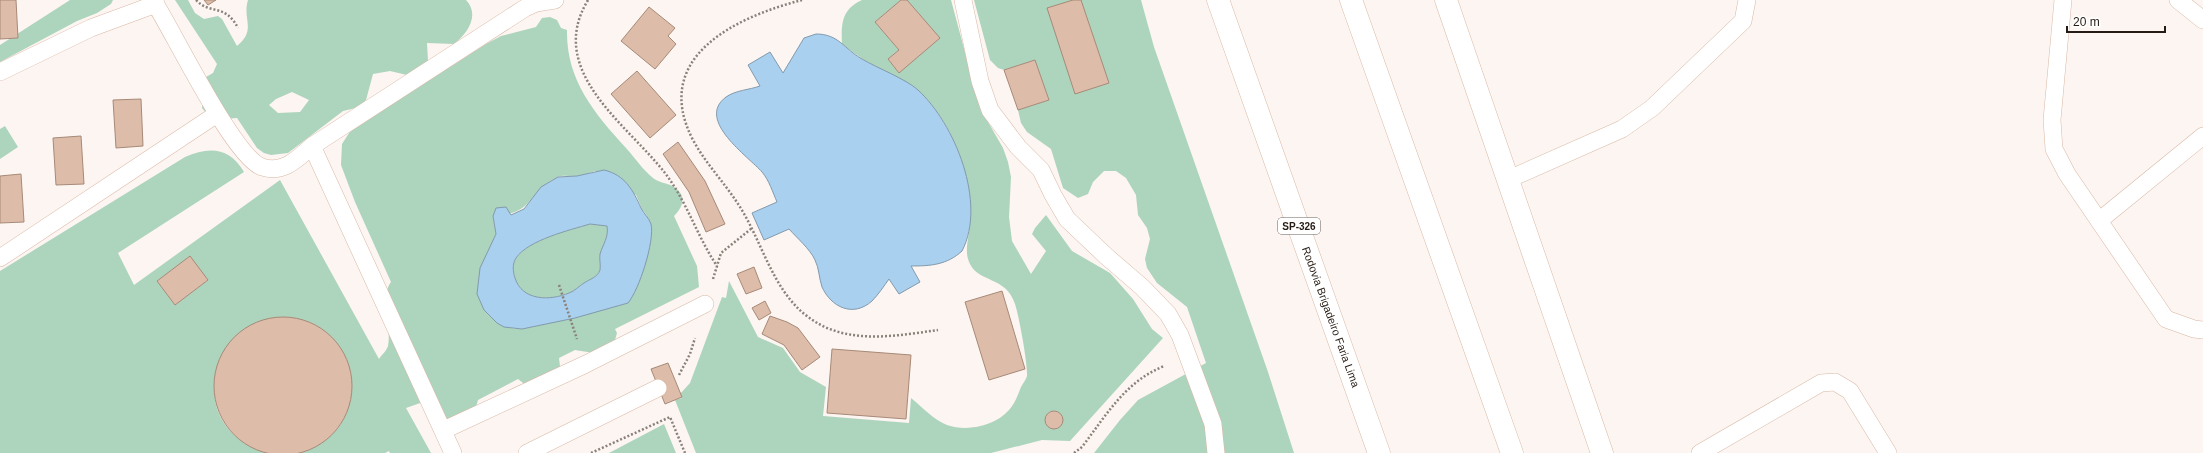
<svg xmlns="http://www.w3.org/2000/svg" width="2203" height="453" font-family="Arial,sans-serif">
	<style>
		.green { fill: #add4bd; fill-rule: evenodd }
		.water { fill: #a9d0ee; stroke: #829aad; fill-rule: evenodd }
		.building { fill: #ddbdaa; stroke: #a78977 }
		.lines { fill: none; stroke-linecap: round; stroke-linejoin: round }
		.lane-casing { stroke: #d9b9a6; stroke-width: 18 }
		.secondary-casing { stroke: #d9b9a6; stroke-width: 23 }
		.highway-casing { stroke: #d9b9a6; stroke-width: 23 }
		.path { stroke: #8a817b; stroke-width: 2.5; stroke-dasharray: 2 2; stroke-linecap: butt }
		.lane { stroke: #fff; stroke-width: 17 }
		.secondary { stroke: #fff; stroke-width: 22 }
		.highway { stroke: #fff; stroke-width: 22 }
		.labels { text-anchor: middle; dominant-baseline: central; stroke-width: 3; stroke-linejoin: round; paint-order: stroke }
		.shield { fill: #fff; stroke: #675f5a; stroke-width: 1 }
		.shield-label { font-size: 10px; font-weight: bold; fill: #261b14 }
		.street-label { font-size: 11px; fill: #261b14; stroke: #fff }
	</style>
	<rect width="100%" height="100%" fill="#fcf5f1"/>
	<!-- green -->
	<path class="green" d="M 70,0 L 113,0 L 111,4 L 97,13 L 77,21 L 0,62 L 0,45 Z
		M 175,0 L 188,0 L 195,13 L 204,19 L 218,16 L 222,19 L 237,46 C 257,30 242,19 248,0 L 466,0 C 480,15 468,33 454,44 L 427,43 L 428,61 L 407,75 L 390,71 L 373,74 L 366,100 L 360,107 L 343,111 L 288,153 L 271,155 L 264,153 L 257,148 L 237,118 C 222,119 212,121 202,108 L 206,77 L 213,73 L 217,64 ZM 292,92 L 309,100 L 300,112 L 278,113 L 269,105 L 276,99 Z
		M 862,0 L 901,0 L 875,22 L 899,50 L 888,59 L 899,73 L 907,0 L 951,0 L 980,108 L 1003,148 L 1008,162 L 1011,177 L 1009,217 L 1012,241 L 1031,274 L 1046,251 L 1032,234 L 1035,228 L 1046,215 L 1072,251 L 1110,273 L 1133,299 L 1152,329 L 1163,338 L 1070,441 L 1042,440 L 991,453 L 696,453 L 675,400 L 682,398 L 680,394 L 690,383 L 722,297 L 726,298 L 729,281 L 758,337 L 783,348 L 800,372 L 826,387 L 823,416 L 909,423 L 911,398 C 922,407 934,420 947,425 C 967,432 995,426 1009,410 C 1015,403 1018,395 1021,387 C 1023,383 1026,380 1027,376 C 1028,365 1019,316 1015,304 C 1006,276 979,283 970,264 C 963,251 970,235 970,222 C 970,184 962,151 942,119 C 935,109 926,96 916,89 C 908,82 897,78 887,73 C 871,65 856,55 842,44 C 841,23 842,9 862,0 ZM 1055,411 L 1060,414 L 1062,421 L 1058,428 L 1053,429 L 1046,424 L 1045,419 L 1049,412 Z
		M 974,0 L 1141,0 L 1154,47 L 1268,372 L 1294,453 L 1094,453 L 1120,420 L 1138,400 L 1206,363 L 1187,307 L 1157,283 L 1147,268 L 1145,259 L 1150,239 L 1147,228 L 1138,215 L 1136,195 L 1126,178 L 1116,171 L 1104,171 L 1093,182 L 1088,194 L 1078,198 L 1063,188 L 1051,149 L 1027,132 L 1021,123 L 1018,110 L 1049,100 L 1035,60 L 1004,70 L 998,68 L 990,60 Z
		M 550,17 L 557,20 L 561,28 L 567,30 C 566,80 594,113 626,148 C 635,158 643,170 653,178 C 662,185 674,182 681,194 C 685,202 680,210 674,216 L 697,266 L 699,287 L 615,329 L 617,333 L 615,340 L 601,351 L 594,353 L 575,350 L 559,358 L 561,375 L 527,386 L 518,379 L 478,400 L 475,410 L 458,421 L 437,417 L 423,402 L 406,408 L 431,453 L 390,453 L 389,451 L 385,453 L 299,453 C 319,446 339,434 346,413 C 362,368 332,315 281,318 C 237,320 210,358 215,399 C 219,427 241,445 267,453 L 0,453 L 0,271 L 185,157 C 210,146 230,148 244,172 L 118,253 L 134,285 L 280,180 L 379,359 C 382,354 386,352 388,346 C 392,326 379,298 391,282 L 355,202 L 341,165 L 342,144 L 351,130 L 486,44 L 501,36 L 536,27 L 542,18 ZM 595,171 L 636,195 L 642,209 L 647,216 L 628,303 L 522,329 C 504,329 495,323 484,310 L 499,249 L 492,244 L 496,234 L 493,217 C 537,212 525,194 556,178 C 562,174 571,177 577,176 C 583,175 589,173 595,171 ZM 190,257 L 208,280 L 175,305 L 157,281 Z
		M 5,126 L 18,147 L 0,159 L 0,129 Z
		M 590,224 L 607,226 C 609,237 603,244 600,255 C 599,259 601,265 600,270 C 597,278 590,279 584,283 C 579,286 575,291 569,293 C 550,301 522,301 515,278 C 513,271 512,264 516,258 C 528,240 570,230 590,224 Z
		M 664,424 L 676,453 L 609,453 Z"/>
	<!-- water -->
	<path class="water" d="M 816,34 C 839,34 844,49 862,59 C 877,68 906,79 918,90 C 955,124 987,203 962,251 C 947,265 930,266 911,266 L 920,282 L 899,294 L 889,279 C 884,286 878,295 872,301 C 853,318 831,307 822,287 C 819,278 819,268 815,260 C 810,249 797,238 789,229 L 764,240 L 752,213 L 777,202 C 773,193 769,180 762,172 C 749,157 695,120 726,97 C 736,90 749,90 760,86 L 748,65 L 770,52 L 783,73 L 804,38 Z
		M 604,170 C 625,175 633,190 641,208 C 644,214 649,218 651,224 C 655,241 639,290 628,303 L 575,318 L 522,329 L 504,327 L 497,323 L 484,310 L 477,294 L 480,268 L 496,234 L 493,216 L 496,208 L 506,207 L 511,215 L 524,209 L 541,187 L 558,177 L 577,176 ZM 590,224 L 607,226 C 609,237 603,244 600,254 C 599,259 601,265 600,270 C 598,277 590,279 584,283 C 579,286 575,291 569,293 C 550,301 522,301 515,278 C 513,272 512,264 516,258 C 528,240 570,230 590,224 Z"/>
	<!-- building -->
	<path class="building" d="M 0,0 L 16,0 L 18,38 L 0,39 Z
		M 204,0 L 216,0 L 208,5 Z
		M 901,0 L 907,0 L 940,38 L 899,73 L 888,59 L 899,50 L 875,22 Z
		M 1073,0 L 1081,0 L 1109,83 L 1075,94 L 1047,8 Z
		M 649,7 L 675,28 L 668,36 L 676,44 L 655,69 L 621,41 Z
		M 1035,60 L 1049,100 L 1018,110 L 1004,70 Z
		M 637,71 L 676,115 L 650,138 L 611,94 Z
		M 141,99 L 143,146 L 116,148 L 113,100 Z
		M 81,136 L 84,184 L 56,185 L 53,138 Z
		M 678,142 L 705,181 L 725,224 L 706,232 L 689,192 L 663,154 Z
		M 21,174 L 24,222 L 0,223 L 0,176 Z
		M 190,256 L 208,280 L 175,305 L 157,281 Z
		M 754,267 L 762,288 L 746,294 L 737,274 Z
		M 1002,291 L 1025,369 L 989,380 L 965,302 Z
		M 765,301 L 771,313 L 759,320 L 752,308 Z
		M 770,316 L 787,322 L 798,328 L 820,357 L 802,370 L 784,345 L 762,334 Z
		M214 386a69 69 0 1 1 138 0a69 69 0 1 1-138 0Z
		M 832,349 L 911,355 L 906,419 L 827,413 Z
		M 668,363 L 682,397 L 665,404 L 651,369 Z
		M1045 420a9 9 0 1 1 18 0a9 9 0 1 1-18 0Z"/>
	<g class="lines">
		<!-- lane casing -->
		<g class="lane-casing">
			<path id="lane" d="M 153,0 C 173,31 234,158 262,167 C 284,174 297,159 312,146 L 525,8 L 536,3 L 555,0
				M 963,0 L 980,81 L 990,110 L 1018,147 L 1041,170 L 1053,195 L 1067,219 L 1106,256 L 1142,287 L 1168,314 L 1180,335 L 1213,424 L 1216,453
				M 2063,0 L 2052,120 L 2054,149 L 2067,174 L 2166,319 L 2194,329 L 2203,330
				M 2178,0 L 2203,20
				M 0,72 L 91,28 L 156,4
				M 312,146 L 453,453
				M 1509,179 L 1622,129 L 1652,108 L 1743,21 L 1747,0
				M 2100,220 L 2203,136
				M 0,258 L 217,114
				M 444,430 L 586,364 L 705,304
				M 527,453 L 658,388
				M 1700,453 L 1821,383 L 1835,382 L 1850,391 L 1888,453"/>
		</g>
		<!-- secondary casing -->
		<g class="secondary-casing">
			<path id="secondary" d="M 1446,0 L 1602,453"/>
		</g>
		<!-- highway casing -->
		<g class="highway-casing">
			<path id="highway" d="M 1218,0 L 1379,453
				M 1351,0 L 1512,453"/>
		</g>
		<!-- path -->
		<path class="path" d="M 196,0 C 210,15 225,3 238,28
			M 588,0 C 545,71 627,124 665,173 C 687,202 697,236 717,266
			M 802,0 C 736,17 650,57 693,140 C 707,166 728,186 743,212 C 767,253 777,305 825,327 C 860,343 902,335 938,330
			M 713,279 L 721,253 L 752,228
			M 559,285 L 577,339
			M 679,375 L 690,354 L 695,338
			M 591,453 L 670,417 L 685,453
			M 1074,453 L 1082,447 C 1107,414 1125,382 1164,366"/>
		<!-- lane -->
		<use href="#lane" class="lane"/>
		<!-- secondary -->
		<use href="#secondary" class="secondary"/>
		<!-- highway -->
		<use href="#highway" class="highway"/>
	</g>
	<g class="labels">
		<!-- shield labels -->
		<rect class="shield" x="1278" y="218" width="42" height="16" rx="3"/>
		<g class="shield-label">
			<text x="1299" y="226">SP-326</text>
		</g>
		<!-- street labels -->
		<g class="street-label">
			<text transform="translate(1331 317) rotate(70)">Rodovia Brigadeiro Faria Lima</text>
		</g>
	</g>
	<!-- scale -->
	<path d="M2067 26v6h98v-6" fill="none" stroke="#261b14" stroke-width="2"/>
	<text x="2073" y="26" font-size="12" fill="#261b14" stroke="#ffffff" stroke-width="3" paint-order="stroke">20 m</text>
</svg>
